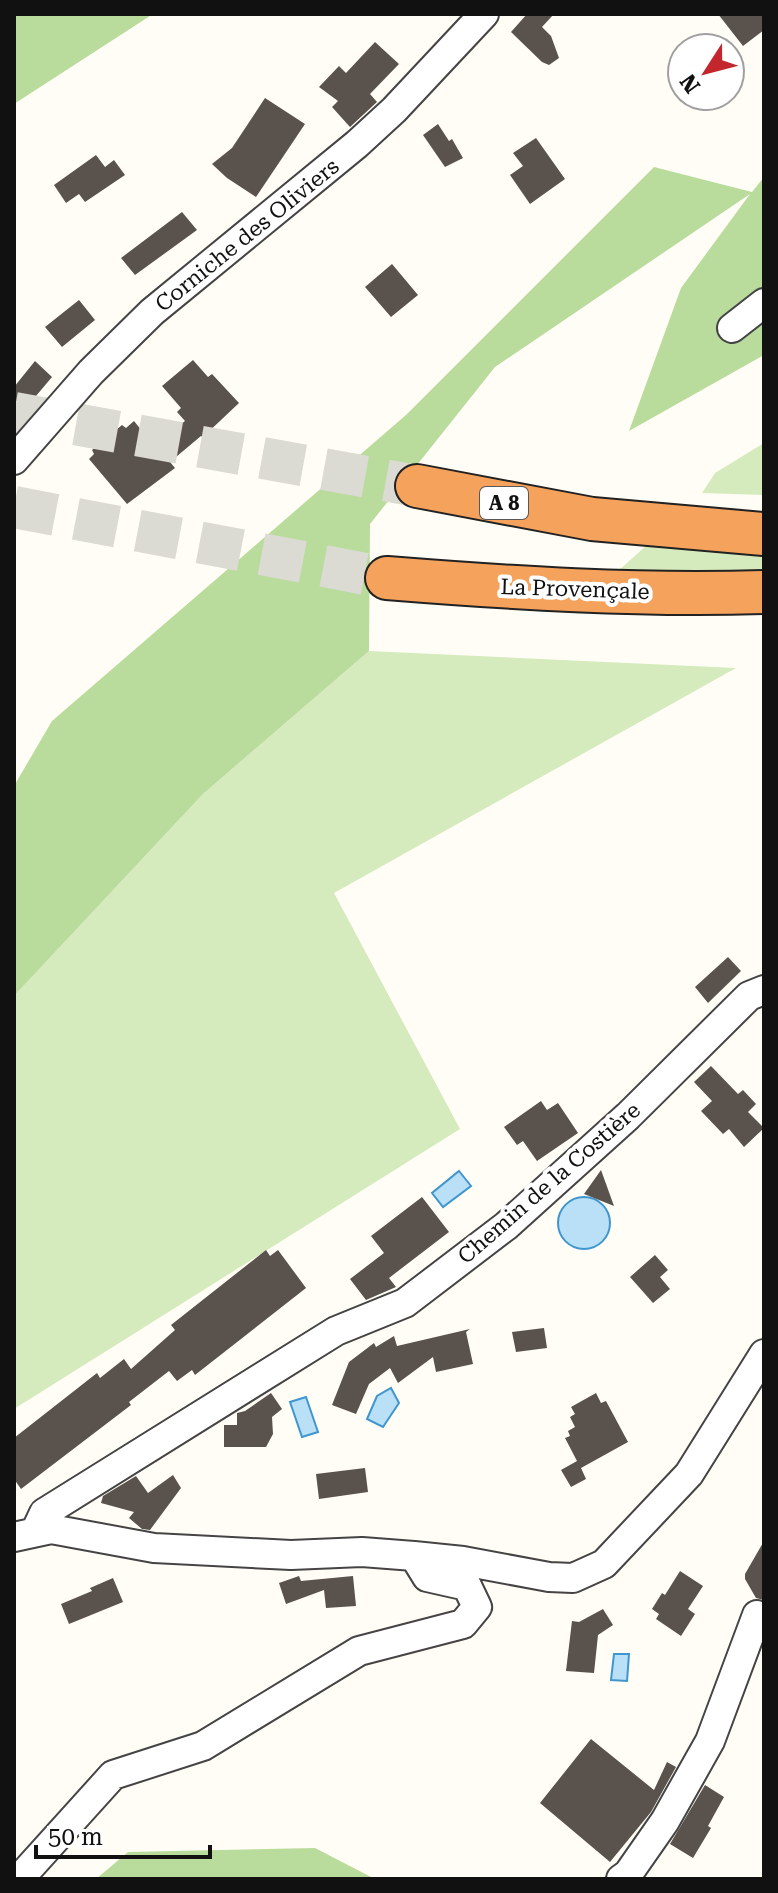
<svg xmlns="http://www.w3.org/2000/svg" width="778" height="1893" font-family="'Roboto Serif',serif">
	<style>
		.green { fill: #d5ebbd }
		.forest { fill: #b9dc9c }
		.water { fill: #b9e0f7; stroke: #3f96cf; stroke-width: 2 }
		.building { fill: #5a524d }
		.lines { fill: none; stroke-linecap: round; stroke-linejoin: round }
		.highway-tunnel { stroke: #dbdad3; stroke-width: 42; stroke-dasharray: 42 21; stroke-linecap: butt }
		.minor-casing { stroke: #444; stroke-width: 32 }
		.highway-casing { stroke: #222; stroke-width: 46 }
		.minor { stroke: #fff; stroke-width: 28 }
		.highway { stroke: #f5a25d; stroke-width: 42 }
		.labels { text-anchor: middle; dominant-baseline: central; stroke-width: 8; stroke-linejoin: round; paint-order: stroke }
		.shield { fill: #fff; stroke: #585858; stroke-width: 2 }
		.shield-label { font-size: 20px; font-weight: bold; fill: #111 }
		.street-label { font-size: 22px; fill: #111; stroke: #fff }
	</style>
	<rect width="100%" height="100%" fill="#fffdf5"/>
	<!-- green -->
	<path class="green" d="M 764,443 L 764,495 L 702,493 L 715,473 Z
		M 648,544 L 764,550 L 764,571 L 616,573 Z
		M 369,651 L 736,668 L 334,893 L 460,1129 L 14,1409 L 14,996 L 203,794 Z"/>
	<!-- forest -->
	<path class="forest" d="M 14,14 L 153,14 L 14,104 Z
		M 654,167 L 752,192 L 764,177 L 764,355 L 629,431 L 681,288 L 750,194 L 495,367 L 370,524 L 369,651 L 203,794 L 14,996 L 14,786 L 52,721 L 406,415 Z
		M 315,1848 L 375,1879 L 96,1879 L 128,1852 Z"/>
	<!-- water -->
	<path class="water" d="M 459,1171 L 471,1186 L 443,1207 L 432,1193 Z
		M558 1223a26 26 0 1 1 52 0a26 26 0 1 1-52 0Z
		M 391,1388 L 399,1403 L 383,1427 L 367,1419 L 377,1396 Z
		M 306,1397 L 318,1432 L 302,1437 L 290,1402 Z
		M 614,1654 L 629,1654 L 627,1681 L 611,1680 Z"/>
	<!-- building -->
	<path class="building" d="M 527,14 L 554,14 L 542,27 L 551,36 L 559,58 L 549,65 L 542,62 L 511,32 Z
		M 718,14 L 764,14 L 764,30 L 743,46 Z
		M 375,42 L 399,64 L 370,94 L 377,102 L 350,127 L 332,107 L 338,101 L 319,87 L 339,66 L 346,73 Z
		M 265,98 L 305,124 L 256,197 L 227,178 L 212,164 L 232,148 Z
		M 438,124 L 449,141 L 452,139 L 463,158 L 445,167 L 423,135 Z
		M 536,138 L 565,179 L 530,204 L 510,175 L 523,166 L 513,153 Z
		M 96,155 L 105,167 L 114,160 L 125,175 L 85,202 L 79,194 L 66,203 L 54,185 Z
		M 182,212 L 197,230 L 135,275 L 121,258 Z
		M 392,264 L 418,295 L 391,317 L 365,287 Z
		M 79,300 L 95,320 L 62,347 L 45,327 Z
		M 193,360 L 208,377 L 212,374 L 239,403 L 203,437 L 201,436 L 170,462 L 175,468 L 127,504 L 89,459 L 94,454 L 92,450 L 122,425 L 126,428 L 134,421 L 154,446 L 185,421 L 177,412 L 181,408 L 162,386 Z
		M 35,361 L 52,377 L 25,409 L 14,399 L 14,387 Z
		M 728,957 L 741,971 L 708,1003 L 695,987 Z
		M 711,1066 L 738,1094 L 743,1090 L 756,1104 L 748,1112 L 764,1128 L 744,1147 L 729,1129 L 723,1134 L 701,1111 L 712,1101 L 694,1082 Z
		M 541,1101 L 547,1110 L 558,1103 L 578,1133 L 537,1161 L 523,1141 L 517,1145 L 504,1127 Z
		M 601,1170 L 614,1206 L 584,1194 Z
		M 422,1197 L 449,1232 L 389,1278 L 396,1287 L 366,1300 L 350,1279 L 384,1253 L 371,1236 Z
		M 266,1250 L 270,1256 L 278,1250 L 306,1288 L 195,1375 L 192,1370 L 177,1381 L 169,1371 L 129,1402 L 131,1405 L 21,1489 L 14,1479 L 14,1438 L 97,1373 L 100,1378 L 124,1359 L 131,1369 L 175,1330 L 171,1325 Z
		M 655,1255 L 668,1270 L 660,1277 L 670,1289 L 653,1303 L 630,1277 Z
		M 544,1328 L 547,1348 L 516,1352 L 512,1332 Z
		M 470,1329 L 466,1332 L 473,1364 L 436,1372 L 433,1357 L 398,1383 L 390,1368 L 369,1384 L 356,1414 L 332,1405 L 349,1362 L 374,1343 L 376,1347 L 394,1336 L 397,1346 Z
		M 271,1393 L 282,1409 L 272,1417 L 273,1434 L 266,1447 L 224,1447 L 224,1425 L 237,1425 L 237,1413 L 245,1411 Z
		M 596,1393 L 601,1403 L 606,1401 L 628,1442 L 581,1468 L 586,1479 L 571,1487 L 561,1470 L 577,1461 L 565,1438 L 570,1436 L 568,1431 L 575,1427 L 570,1417 L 575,1414 L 571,1407 Z
		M 365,1468 L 368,1492 L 319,1499 L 316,1474 Z
		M 173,1475 L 181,1488 L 150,1530 L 142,1529 L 129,1518 L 134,1512 L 101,1503 L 103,1496 L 136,1476 L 148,1493 Z
		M 764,1541 L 764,1600 L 756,1598 L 745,1579 L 745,1574 Z
		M 680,1571 L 703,1586 L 688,1609 L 695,1614 L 681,1636 L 656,1619 L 659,1614 L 652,1609 L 662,1593 L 665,1595 Z
		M 299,1576 L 301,1581 L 353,1576 L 356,1606 L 326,1608 L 324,1590 L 286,1604 L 279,1583 Z
		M 113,1578 L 123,1602 L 69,1624 L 61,1604 L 92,1591 L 90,1588 Z
		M 603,1609 L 613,1625 L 598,1635 L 594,1673 L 566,1671 L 572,1621 L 579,1622 Z
		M 591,1739 L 654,1790 L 667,1762 L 676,1767 L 651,1812 L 610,1862 L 540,1803 Z
		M 705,1785 L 724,1797 L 708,1826 L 711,1828 L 693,1858 L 670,1844 Z"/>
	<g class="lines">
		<!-- highway-tunnel -->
		<path class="highway-tunnel" d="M 14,413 L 417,486
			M 14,507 L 387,578"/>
		<!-- minor casing -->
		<g class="minor-casing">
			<path id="minor" d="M 732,328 L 764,303
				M 14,460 L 91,372 L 152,312 L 357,144 L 394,110 L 484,14
				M 36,1530 L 44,1513 L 336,1331 L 405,1303 L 506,1226 L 628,1116 L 749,996 L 764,990
				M 14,1537 L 51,1529 L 154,1548 L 291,1555 L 362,1552 L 414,1556 L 463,1561 L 549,1577 L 573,1578 L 604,1564 L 689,1474 L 764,1354
				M 20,1878 L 113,1775 L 203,1746 L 359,1651 L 463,1624 L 477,1607 L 467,1586 L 427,1577 L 414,1556
				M 621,1879 L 628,1874 L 665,1821 L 710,1741 L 757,1615"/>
		</g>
		<!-- highway casing -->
		<g class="highway-casing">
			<path id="highway" d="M 417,486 L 592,519 L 764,534
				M 387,578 C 512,588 639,596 764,592"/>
		</g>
		<!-- minor -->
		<use href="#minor" class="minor"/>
		<!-- highway -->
		<use href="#highway" class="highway"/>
	</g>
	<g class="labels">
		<!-- shield labels -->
		<rect class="shield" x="480" y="487" width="48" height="32" rx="6"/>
		<g class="shield-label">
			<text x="504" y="503">A 8</text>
		</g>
		<!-- street labels -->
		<g class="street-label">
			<text transform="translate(247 235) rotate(-39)">Corniche des Oliviers</text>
			<text transform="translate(575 589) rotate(2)">La Provençale</text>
			<text transform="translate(549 1183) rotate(-41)">Chemin de la Costière</text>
		</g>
	</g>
	<!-- border -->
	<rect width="778" height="1893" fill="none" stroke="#111111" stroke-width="32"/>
	<!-- north arrow -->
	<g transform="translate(706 72) rotate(234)"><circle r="38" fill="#ffffff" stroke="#a0a0a0" stroke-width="2"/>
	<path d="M0-6L14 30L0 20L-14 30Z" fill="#c4262e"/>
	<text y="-12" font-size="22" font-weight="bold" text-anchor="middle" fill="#111111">N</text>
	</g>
	<!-- scale -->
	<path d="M36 1845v12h174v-12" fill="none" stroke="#111111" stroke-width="4"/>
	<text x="48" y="1845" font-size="24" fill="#111111" stroke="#ffffff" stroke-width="6" paint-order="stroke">50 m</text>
</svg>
